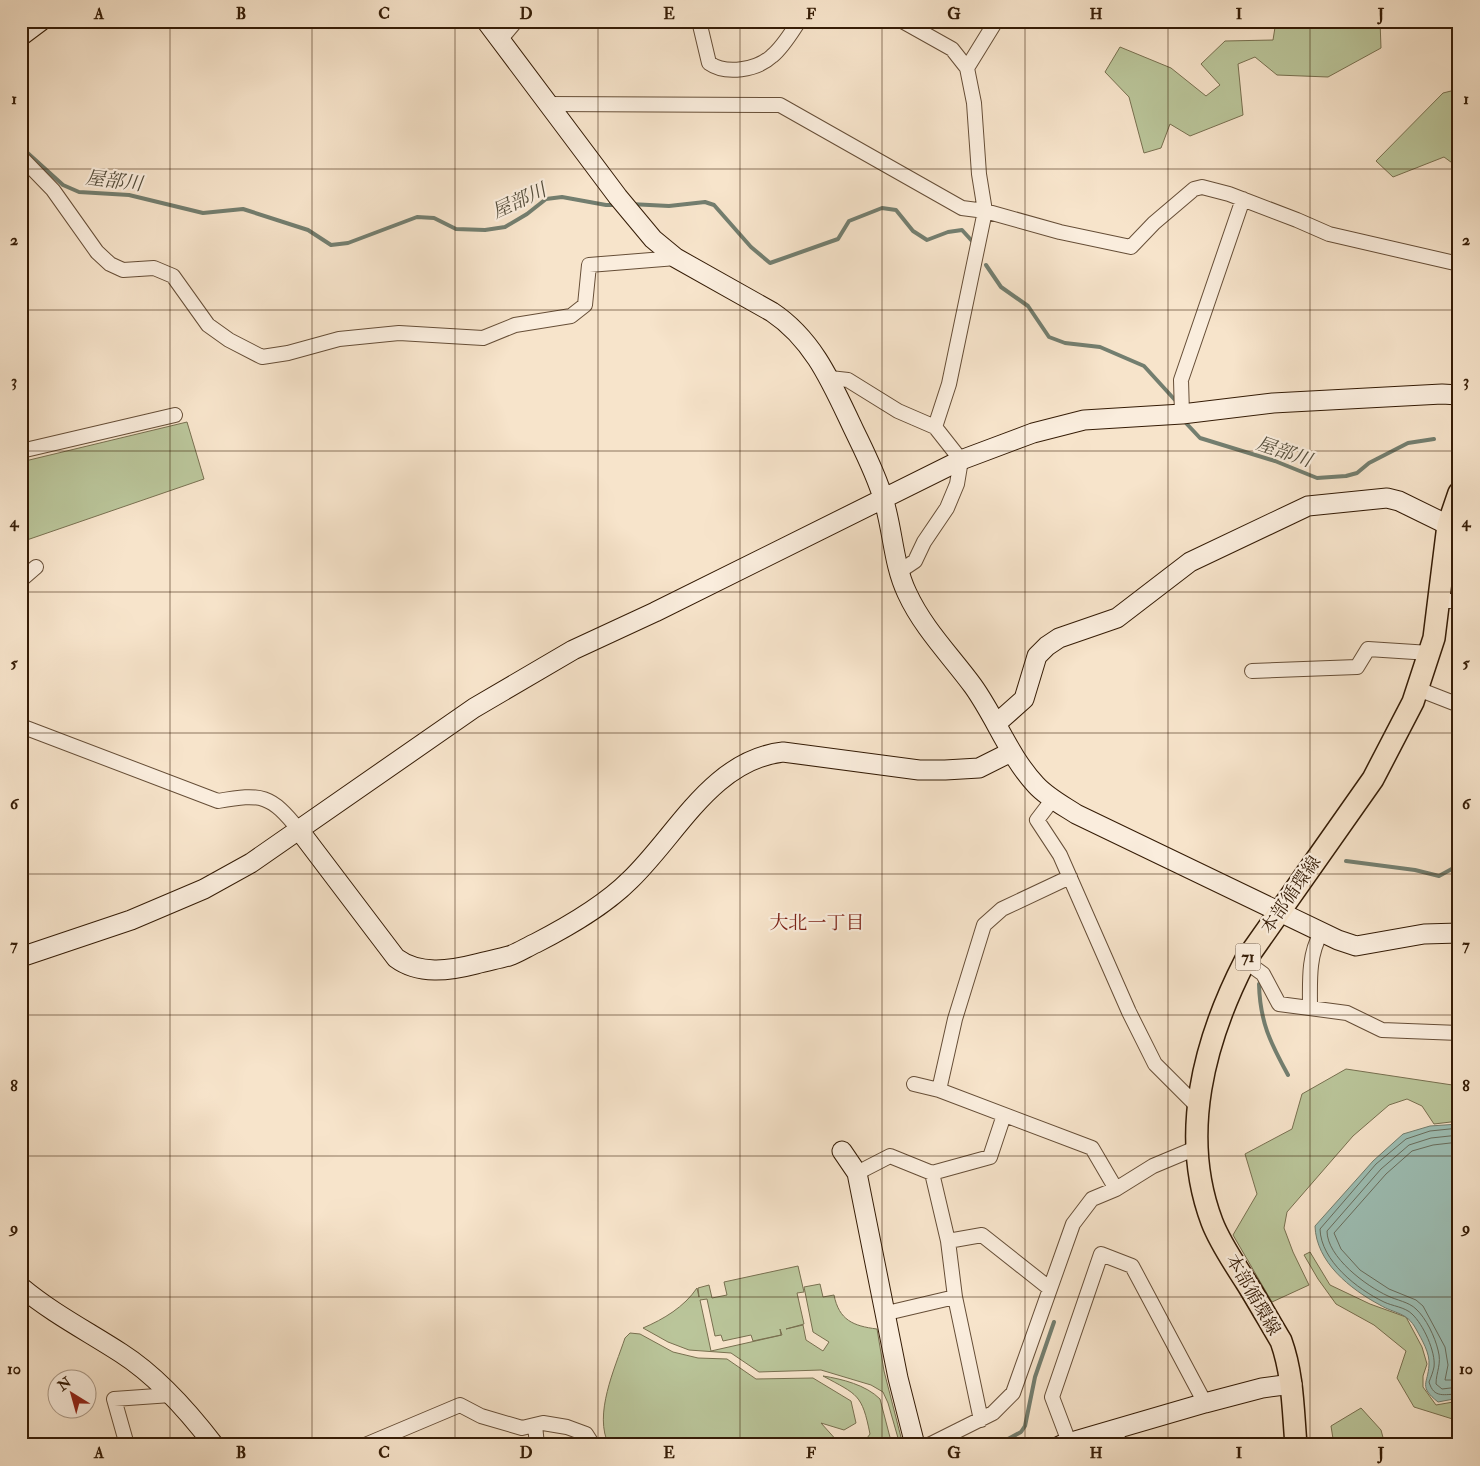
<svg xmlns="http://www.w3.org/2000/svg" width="1480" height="1466" font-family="'IM FELL Double Pica','Noto Serif JP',serif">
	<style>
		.green { fill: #bac59a; stroke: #787050; fill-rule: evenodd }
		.water { fill: #9dbfb5; stroke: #737e6f }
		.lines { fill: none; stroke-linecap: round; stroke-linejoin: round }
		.shore { stroke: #696e5e; stroke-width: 1 }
		.stream { stroke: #737e6f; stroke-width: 4 }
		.street-casing { stroke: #664e37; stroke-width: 16 }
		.secondary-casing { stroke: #351c06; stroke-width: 21 }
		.primary-casing { stroke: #351c06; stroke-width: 24 }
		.street { stroke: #faeddd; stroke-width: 14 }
		.secondary { stroke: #faeddd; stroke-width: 19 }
		.primary { stroke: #f7e4cb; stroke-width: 21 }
		.grid { fill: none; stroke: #351c06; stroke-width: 1; stroke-opacity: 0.55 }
		.labels { text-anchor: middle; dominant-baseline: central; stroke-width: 4.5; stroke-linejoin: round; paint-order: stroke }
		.shield { fill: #faeddd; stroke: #705b46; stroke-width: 1 }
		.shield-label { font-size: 16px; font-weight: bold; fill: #351c06 }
		.street-label { font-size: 18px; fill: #351c06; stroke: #faeddd }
		.water-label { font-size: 19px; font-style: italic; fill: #544d3b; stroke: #faeddd }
		.neighbourhood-label { font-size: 19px; fill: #7a1f14; stroke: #faeddd }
		.neatline { fill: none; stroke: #351c06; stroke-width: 2 }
		.grid-label { font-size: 16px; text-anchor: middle; font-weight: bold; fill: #351c06 }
	</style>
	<rect width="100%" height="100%" fill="#f7e4cb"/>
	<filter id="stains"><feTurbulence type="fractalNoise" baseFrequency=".004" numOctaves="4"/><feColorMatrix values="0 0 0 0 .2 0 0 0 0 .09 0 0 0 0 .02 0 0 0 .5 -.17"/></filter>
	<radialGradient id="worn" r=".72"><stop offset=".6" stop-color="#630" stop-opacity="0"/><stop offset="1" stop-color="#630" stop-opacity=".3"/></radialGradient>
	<!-- green -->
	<path class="green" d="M 1276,21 L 1380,21 L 1381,48 L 1328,77 L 1277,75 L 1255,57 L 1238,64 L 1243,115 L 1190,136 L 1170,124 L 1161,148 L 1144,153 L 1129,97 L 1105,72 L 1120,47 L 1171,68 L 1206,96 L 1220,85 L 1201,64 L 1225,41 L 1273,40 Z
		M 1459,89 L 1459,163 L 1455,165 L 1444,157 L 1393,177 L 1376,161 L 1443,93 Z
		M 187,422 L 204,479 L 21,542 L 21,462 Z
		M 1346,1069 L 1459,1086 L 1459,1121 L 1434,1124 L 1422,1106 L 1407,1099 L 1389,1105 L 1353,1136 L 1287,1212 L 1284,1228 L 1293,1252 L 1309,1285 L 1272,1302 L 1233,1235 L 1257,1194 L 1245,1154 L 1292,1129 L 1302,1094 Z
		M 1310,1252 L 1330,1285 L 1370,1304 L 1406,1317 L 1422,1347 L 1427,1364 L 1423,1376 L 1423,1387 L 1436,1405 L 1459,1401 L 1459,1421 L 1414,1407 L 1397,1378 L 1406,1351 L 1374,1325 L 1336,1304 L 1318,1279 L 1304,1255 Z
		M 798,1266 L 804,1292 L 797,1293 L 804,1324 L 786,1329 L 803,1325 L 806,1340 L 823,1351 L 829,1342 L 813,1332 L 804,1287 L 820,1284 L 823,1297 L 834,1295 C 839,1320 853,1326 877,1329 L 884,1371 L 903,1445 L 900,1445 L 888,1403 L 883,1392 L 871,1385 L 821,1370 L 759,1372 L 731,1353 L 689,1350 L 668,1342 L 643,1328 C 664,1319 684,1307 697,1288 L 699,1297 L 698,1288 L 709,1285 L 712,1298 L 727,1295 L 724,1282 ZM 707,1299 L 715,1336 L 721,1335 L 723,1341 L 751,1335 L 753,1341 L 781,1335 L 780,1329 L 782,1335 L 711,1351 L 700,1300 Z
		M 630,1333 L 640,1334 L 673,1352 L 698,1358 L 727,1359 L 756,1379 L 813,1378 L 851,1401 L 856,1423 L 844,1430 L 821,1423 L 839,1443 L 837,1445 L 609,1445 C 593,1415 615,1368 625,1338 Z
		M 823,1376 C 842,1379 866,1385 880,1399 L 892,1445 L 862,1445 L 870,1434 C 862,1394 858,1395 823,1376 Z
		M 1361,1408 L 1381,1430 L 1385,1445 L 1334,1445 L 1331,1426 Z"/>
	<!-- water -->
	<path class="water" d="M 1459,1124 L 1459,1398 L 1438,1402 C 1418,1386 1428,1384 1429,1365 C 1430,1353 1422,1340 1416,1329 C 1407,1312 1395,1314 1380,1305 C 1350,1289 1316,1262 1315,1226 L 1373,1161 L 1403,1134 L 1430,1126 Z"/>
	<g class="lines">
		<!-- shore -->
		<path class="shore" d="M 1459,1128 L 1430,1131 L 1406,1139 L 1376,1164 L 1320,1229 C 1321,1261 1357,1289 1384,1302 C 1392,1306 1405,1307 1412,1314 C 1423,1324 1436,1352 1434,1367 C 1433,1372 1431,1377 1429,1382 C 1434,1399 1444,1394 1459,1394
			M 1459,1135 L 1431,1138 L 1409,1145 L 1381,1169 L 1327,1231 C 1327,1257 1366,1286 1388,1296 C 1396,1300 1409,1302 1416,1309 C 1426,1318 1435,1337 1438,1350 C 1442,1364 1436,1372 1436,1384 L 1442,1389 L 1459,1387
			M 1459,1142 L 1433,1145 L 1412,1151 L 1386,1174 L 1334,1233 L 1341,1249 L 1360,1270 L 1389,1289 L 1416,1300 L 1423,1306 L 1445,1347 L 1448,1365 L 1445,1380 L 1459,1380"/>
		<!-- stream -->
		<path class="stream" d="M 21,147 L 63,185 L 79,192 L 129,195 L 203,213 L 243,209 L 308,230 L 331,245 L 348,243 L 417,217 L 434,218 L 456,229 L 485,230 L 505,227 L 527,214 L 546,199 L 562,197 L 606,205 L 616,205
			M 630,204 L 669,206 L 705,202 L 714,205 L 751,247 L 770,263 L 838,239 L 849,221 L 882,208 L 896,210 L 913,231 L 927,240 L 948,232 L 962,230 L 972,241
			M 986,265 L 1001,287 L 1028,306 L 1049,337 L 1065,343 L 1100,347 L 1144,366 L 1175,400
			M 1185,422 L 1200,438 L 1275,461 L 1317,478 L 1346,476 L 1357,473 L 1369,463 L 1408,443 L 1434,439
			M 1346,861 L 1415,870 L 1439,876 L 1459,865
			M 1259,984 C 1260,1022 1270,1042 1288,1075
			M 997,1445 L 1021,1432 L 1025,1426 L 1035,1377 L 1054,1322"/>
		<!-- street casing -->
		<g class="street-casing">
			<path id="street" d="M 699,21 L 709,63 C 726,75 757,70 772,56 C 783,47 791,33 799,21
				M 902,21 L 952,49 L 967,68 L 974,103 L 979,174 L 985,211 L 949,384 L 935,427
				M 500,40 L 516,21
				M 967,68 L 996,21
				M 547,104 L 780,105 L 962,208 L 985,211 L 1060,232 L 1131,247 L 1154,223 L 1194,189 L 1202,187 L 1229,194 L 1297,220 L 1329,234 L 1459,264
				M 21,157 L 53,190 L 97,252 L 110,264 L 123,270 L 154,268 L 173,276 L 208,325 L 229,340 L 262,357 L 288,353 L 339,339 L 399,333 L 483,338 L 515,325 L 571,316 L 585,305 L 589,265 L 676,258
				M 830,378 L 848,380 L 898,411 L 935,427 L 961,460 L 957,484 L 947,508 L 924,542 L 915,561 L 900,571
				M 1182,414 L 1181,380 L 1243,199
				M 21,451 L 175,415
				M 21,580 L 36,567
				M 1439,601 L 1459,601
				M 1252,671 L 1357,667 L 1368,649 L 1430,653
				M 1418,689 L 1459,705
				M 21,726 L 218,801 C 262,793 271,795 299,830
				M 1053,799 L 1037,820 L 1060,855 L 1129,1012 L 1155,1064 L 1198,1107
				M 1245,961 L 1263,974 L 1279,1004 L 1347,1013 L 1382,1030 L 1459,1033
				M 1310,1008 C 1310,982 1308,956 1321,933
				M 914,1084 L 939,1090 L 1092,1148 L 1116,1189
				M 939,1090 L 955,1019 L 984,925 L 1002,909 L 1070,877
				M 857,1173 L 890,1156 L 932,1173 L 990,1157 L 1004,1115
				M 932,1173 L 948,1241 L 955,1297 L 981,1420
				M 948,1241 L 982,1235 L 1049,1288
				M 887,1313 L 955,1297
				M 535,1425 L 537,1445
				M 1115,1429 L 1120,1445
				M 1069,1442 L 1052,1397 L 1101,1254 L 1132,1266 L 1205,1403
				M 127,1445 L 114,1399 L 171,1395
				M 365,1445 L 460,1405 L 481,1416 L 522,1428 L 543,1423 L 567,1427 L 586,1434 L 593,1445
				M 929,1445 L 993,1413 L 1013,1393 L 1073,1224 L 1092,1199 L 1116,1189 L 1153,1166 L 1196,1148"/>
		</g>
		<!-- secondary casing -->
		<g class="secondary-casing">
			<path id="secondary" d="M 486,21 L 618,197 L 653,239 L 676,258 L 772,312 C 814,340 832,384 853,428 C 864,451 876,474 883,498 C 893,529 893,564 907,593 C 923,628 951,656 973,686 C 996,718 1009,756 1036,785 C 1047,797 1062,805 1076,814 L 1338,940 L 1356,946 L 1424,934 L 1459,933
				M 21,36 L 41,21
				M 997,723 L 1024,699 L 1037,656 L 1047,646 L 1059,638 L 1117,618 L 1190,562 L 1308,506 L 1387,498 L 1399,501 L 1448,525
				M 299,830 L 396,958 C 419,975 449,971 476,964 C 487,961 498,959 509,956 C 518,953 527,947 536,943 C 569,926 604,906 630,880 C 677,835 712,760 783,752 L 919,770 L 945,770 L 979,768 L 1011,752
				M 21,957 L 131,920 L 204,889 L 251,863 L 474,708 L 573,650 L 655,612 L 961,460 L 1033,433 L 1084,420 L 1182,414 L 1273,403 L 1442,394 L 1459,395
				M 842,1151 L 857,1173 L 898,1378 L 915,1445
				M 21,1287 C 52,1313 87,1331 121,1353 C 157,1376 188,1411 214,1445
				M 1061,1445 L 1205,1403 L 1262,1388 L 1292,1384"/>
		</g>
		<!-- primary casing -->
		<g class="primary-casing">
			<path id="primary" d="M 1296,1445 C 1293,1410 1293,1374 1281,1341 C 1269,1321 1258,1301 1246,1282 C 1234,1263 1220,1243 1212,1222 C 1179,1135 1204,1041 1245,961 L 1373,779 L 1413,702 L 1434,638 L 1448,525 L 1459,493"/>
		</g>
		<!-- street -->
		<use href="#street" class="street"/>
		<!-- secondary -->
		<use href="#secondary" class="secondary"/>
		<!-- primary -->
		<use href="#primary" class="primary"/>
	</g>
	<!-- grid -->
	<path class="grid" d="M 170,21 L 170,1445M 312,21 L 312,1445M 455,21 L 455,1445M 598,21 L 598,1445M 740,21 L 740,1445M 882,21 L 882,1445M 1025,21 L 1025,1445M 1168,21 L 1168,1445M 1310,21 L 1310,1445M 21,169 L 1459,169M 21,310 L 1459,310M 21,451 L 1459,451M 21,592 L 1459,592M 21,733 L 1459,733M 21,874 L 1459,874M 21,1015 L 1459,1015M 21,1156 L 1459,1156M 21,1297 L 1459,1297"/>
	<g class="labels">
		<!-- shield labels -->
		<rect class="shield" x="1235.5" y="943.5" width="25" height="27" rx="4"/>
		<g class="shield-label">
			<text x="1248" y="957">71</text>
		</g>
		<!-- street labels -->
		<g class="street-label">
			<text transform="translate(1291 895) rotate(-55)">本部循環線</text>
			<text transform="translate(1253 1295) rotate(60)">本部循環線</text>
		</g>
		<!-- water labels -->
		<g class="water-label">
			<text transform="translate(114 181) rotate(7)">屋部川</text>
			<text transform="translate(519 201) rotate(-25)">屋部川</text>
			<text transform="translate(1284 452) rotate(19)">屋部川</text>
		</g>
		<!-- neighbourhood labels -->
		<g class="neighbourhood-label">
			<text x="817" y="923">大北一丁目</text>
		</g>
	</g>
	<!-- margin -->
	<rect width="1480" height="1466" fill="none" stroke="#f7e4cb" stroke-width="55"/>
	<!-- north arrow -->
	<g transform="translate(72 1394) rotate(323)"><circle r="24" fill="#faeddd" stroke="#ab9987"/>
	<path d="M0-4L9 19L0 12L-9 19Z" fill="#8f2418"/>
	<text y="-8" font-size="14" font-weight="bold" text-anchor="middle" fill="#351c06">N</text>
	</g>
	<rect x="28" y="28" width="1424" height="1410" class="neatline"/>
	<g class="grid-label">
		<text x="99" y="19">A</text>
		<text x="241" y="19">B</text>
		<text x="384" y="19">C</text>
		<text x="526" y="19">D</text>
		<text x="669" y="19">E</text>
		<text x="811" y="19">F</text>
		<text x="954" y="19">G</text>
		<text x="1096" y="19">H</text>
		<text x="1239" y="19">I</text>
		<text x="1381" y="19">J</text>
		<text x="14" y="104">1</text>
		<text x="1466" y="104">1</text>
		<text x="14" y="245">2</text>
		<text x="1466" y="245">2</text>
		<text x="14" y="386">3</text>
		<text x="1466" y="386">3</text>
		<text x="14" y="527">4</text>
		<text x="1466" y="527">4</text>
		<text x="14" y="668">5</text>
		<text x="1466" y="668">5</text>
		<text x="14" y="809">6</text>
		<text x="1466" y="809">6</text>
		<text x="14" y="950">7</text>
		<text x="1466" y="950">7</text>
		<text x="14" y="1091">8</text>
		<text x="1466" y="1091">8</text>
		<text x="14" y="1233">9</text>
		<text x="1466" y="1233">9</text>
		<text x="14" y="1374">10</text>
		<text x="1466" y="1374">10</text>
		<text x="99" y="1458">A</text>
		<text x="241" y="1458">B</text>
		<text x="384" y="1458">C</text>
		<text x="526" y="1458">D</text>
		<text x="669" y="1458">E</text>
		<text x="811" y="1458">F</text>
		<text x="954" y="1458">G</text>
		<text x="1096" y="1458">H</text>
		<text x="1239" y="1458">I</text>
		<text x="1381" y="1458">J</text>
	</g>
	<rect width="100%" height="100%" filter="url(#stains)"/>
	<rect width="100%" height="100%" fill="url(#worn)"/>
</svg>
